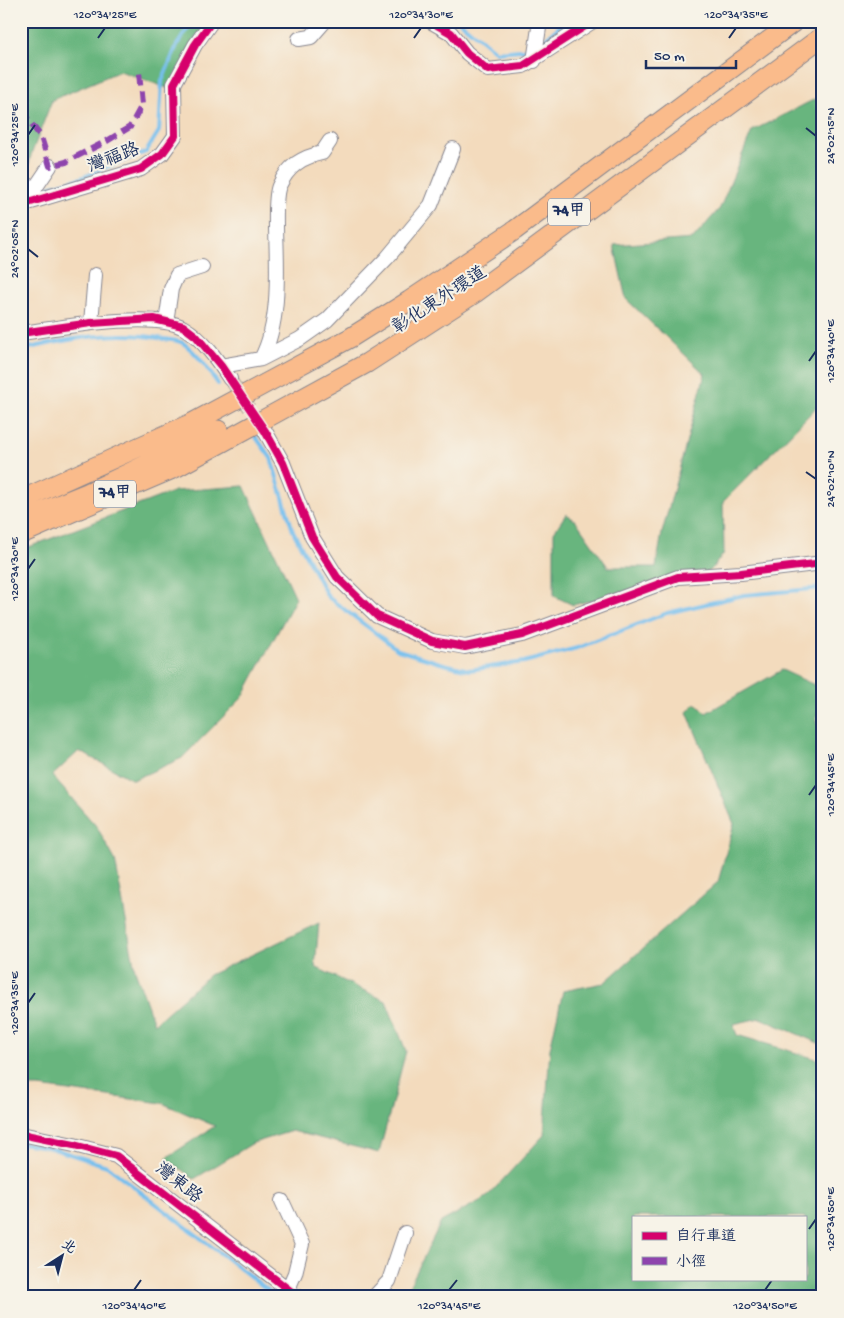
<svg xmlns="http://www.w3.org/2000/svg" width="844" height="1318" font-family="'Gochi Hand','LXGW WenKai TC',sans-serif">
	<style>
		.forest { fill: #68b57e; stroke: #42726e; fill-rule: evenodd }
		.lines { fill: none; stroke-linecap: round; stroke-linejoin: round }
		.stream { stroke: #76bfee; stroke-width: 4 }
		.minor-tunnel { stroke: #c8b9aa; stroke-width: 14; stroke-dasharray: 14 7; stroke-linecap: butt }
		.minor-casing { stroke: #87858e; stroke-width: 16 }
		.major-casing { stroke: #87858e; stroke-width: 21 }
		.minor { stroke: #fff; stroke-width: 14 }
		.major { stroke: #fabb8b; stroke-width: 19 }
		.quiet { stroke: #8e44ad; stroke-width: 6; stroke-dasharray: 12 6; stroke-linecap: butt }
		.cycleway-casing { stroke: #f7f3e8; stroke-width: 11 }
		.cycleway { stroke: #d6006c; stroke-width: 8 }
		.ticks { fill: none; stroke: #1b2f5e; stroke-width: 2 }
		.labels { text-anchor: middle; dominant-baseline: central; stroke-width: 4; stroke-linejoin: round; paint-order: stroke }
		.shield { fill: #f7f3e8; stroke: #5d6a87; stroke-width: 1 }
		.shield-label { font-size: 16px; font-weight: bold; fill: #1b2f5e }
		.street-label { font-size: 18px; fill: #1b2f5e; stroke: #f7f3e8 }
		.neatline { fill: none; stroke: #1b2f5e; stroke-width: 2 }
		.ticks-label { font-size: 12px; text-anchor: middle; fill: #1b2f5e }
	</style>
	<rect width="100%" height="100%" fill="#f7f3e8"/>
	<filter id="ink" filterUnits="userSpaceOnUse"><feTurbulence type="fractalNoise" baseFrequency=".02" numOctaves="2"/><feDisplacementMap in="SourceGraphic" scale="10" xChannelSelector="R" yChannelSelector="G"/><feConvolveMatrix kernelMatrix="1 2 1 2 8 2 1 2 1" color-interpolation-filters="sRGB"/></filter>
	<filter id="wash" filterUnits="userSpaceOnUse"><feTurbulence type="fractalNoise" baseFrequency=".0096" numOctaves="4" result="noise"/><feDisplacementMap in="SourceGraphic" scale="20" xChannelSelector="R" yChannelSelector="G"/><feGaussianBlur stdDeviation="1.12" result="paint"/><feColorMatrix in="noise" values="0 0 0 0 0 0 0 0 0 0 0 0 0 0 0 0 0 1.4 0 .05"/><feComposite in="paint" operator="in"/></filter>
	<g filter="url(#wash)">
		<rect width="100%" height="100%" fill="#f3dbbd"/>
		<!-- forest -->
		<path class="forest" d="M 21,21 L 206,21 L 173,90 L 120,71 L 52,100 L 31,155 L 21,197 Z
			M 823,95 L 823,399 L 810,414 L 723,502 L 724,553 L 710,571 L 573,605 L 554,596 L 554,532 L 566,514 L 576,521 L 608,567 L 656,567 L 662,533 L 705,374 L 626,299 L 614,245 L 693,239 L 720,208 L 752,131 Z
			M 244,486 L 296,598 L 242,698 L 182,758 L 133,780 L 79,751 L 52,776 L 97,827 L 115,860 L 135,970 L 154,1024 L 209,975 L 319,923 L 315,967 L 386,1001 L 406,1051 L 379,1153 L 292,1131 L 253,1143 L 194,1179 L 166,1158 L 215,1126 L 162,1103 L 39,1087 L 21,1087 L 21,550 L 175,491 Z
			M 782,670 L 823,689 L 823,706 L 819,706 L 816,722 L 823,735 L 823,1045 L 760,1018 L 733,1024 L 737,1035 L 823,1061 L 823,1297 L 404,1297 L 441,1222 L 487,1197 L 544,1135 L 550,1049 L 563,991 L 604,983 L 718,882 L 734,824 L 687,712 L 696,703 L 706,713 ZM 633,1217 L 805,1217 L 805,1279 L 633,1279 Z"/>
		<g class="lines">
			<!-- stream -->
			<path class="stream" d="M 459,21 L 496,52 L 533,49
				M 541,42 L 566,21
				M 40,189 L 78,179 L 146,152 L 159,131 L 162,81 L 177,45 L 193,21
				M 21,350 C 70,339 114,329 164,339 C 170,340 178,340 183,343 C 197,353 208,369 218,384
				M 255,436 L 271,458 L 293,531 L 328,597 L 398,650 L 440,663 L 469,670 L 524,662 L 577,648 L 667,613 L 744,595 L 823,588
				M 21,1143 L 48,1147 L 107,1166 L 277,1297"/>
		</g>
	</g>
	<g filter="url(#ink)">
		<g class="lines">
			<!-- minor-tunnel -->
			<path class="minor-tunnel" d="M 230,379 L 264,430"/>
			<!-- minor casing -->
			<g class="minor-casing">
				<path id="minor" d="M 430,21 L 451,33 L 467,53 L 488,70 L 523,66 L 593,21
					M 299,39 L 311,37 L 325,21
					M 534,61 L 540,21
					M 25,203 L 50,166
					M 21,205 L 141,169 L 162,154 L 175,136 L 174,84 L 195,45 L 212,21
					M 166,322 L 171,289 L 177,275 L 202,267
					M 91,323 L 95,275
					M 21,333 C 58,328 154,310 184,328 C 203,339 218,361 230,379
					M 261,359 L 300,339 L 327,320 L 387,258 L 431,205 L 453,149
					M 221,366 L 261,359 C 281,322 277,268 276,228 C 276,217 275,195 279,186 C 288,166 302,157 322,153 L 330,141
					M 265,431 L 283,463 L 312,537 L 337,577 L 377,616 L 432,641 L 465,647 L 522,635 L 678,577 L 741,573 L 823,563
					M 21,1134 L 74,1145 L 116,1156 L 298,1297
					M 282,1201 L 302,1244 L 295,1273 L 288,1289
					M 374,1297 L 389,1281 L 405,1233"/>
			</g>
			<!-- major casing -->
			<g class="major-casing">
				<path id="major" d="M 21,500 L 192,423 L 350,338 L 409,301 L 515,230 L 795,21
					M 21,520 L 87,493 L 218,430
					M 21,534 L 177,467 L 367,363 L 475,293 L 823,36"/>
			</g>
			<!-- minor -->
			<use href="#minor" class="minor"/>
			<!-- major -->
			<use href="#major" class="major"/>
			<!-- quiet -->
			<path class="quiet" d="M 21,110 L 41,137 L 50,166 L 66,162 L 107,141 L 130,127 L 142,105 L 139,72"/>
			<!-- cycleway casing -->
			<g class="cycleway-casing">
				<path id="cycleway" d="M 430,21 L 451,33 L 467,53 L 488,70 L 523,66 L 593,21
					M 21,205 L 141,169 L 162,154 L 175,136 L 174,84 L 195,45 L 212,21
					M 21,333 L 91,323 L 154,319 L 183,326 L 196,336 L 221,366 L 265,431 L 283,463 L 312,537 L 337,577 L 377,616 L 432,641 L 465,647 L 522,635 L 678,577 L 741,573 L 823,563
					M 21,1134 L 74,1145 L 116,1156 L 298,1297"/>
			</g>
			<!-- cycleway -->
			<use href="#cycleway" class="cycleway"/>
		</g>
	</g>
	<!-- ticks -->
	<path class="ticks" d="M 98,38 L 105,28M 414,38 L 421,28M 729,38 L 736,28M 806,128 L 816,136M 28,135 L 35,125M 28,249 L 38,257M 809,361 L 816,351M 806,472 L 816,479M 28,569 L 35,559M 809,795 L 816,785M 28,1003 L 35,993M 809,1229 L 816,1219M 134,1290 L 141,1280M 449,1290 L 457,1280M 765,1290 L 772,1280"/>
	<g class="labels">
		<!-- shield labels -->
		<g class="shield">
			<rect x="548" y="198.5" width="42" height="27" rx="4"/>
			<rect x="94" y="480.5" width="42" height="27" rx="4"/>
		</g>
		<g class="shield-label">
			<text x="569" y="212">74甲</text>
			<text x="115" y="494">74甲</text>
		</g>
		<!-- street labels -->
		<g class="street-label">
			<text transform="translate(114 159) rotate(-21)">灣福路</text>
			<text transform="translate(440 301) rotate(-33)">彰化東外環道</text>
			<text transform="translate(178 1184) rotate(38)">灣東路</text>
		</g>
	</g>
	<!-- margin -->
	<rect width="844" height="1318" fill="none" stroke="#f7f3e8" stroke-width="55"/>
	<!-- legend -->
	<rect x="632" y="1216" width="175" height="65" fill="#f7f3e8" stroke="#9fa5b1"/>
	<rect x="642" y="1232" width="25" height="8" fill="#d6006c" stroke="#9fa5b1"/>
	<text x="676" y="1240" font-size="15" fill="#1b2f5e">自行車道</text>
	<rect x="642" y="1257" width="25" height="8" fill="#8e44ad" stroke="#9fa5b1"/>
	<text x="676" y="1266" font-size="15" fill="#1b2f5e">小徑</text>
	<!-- north arrow -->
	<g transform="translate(62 1256) rotate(36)" stroke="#f7f3e8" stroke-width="4" paint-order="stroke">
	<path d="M0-4L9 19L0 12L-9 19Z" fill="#1b2f5e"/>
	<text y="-8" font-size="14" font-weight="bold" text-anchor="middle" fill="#1b2f5e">北</text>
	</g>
	<!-- scale -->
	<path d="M646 60v8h90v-8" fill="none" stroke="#1b2f5e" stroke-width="2.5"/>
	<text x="654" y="60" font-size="15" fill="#1b2f5e" stroke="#f7f3e8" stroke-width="4" paint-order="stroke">50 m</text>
	<rect x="28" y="28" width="788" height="1262" class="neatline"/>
	<g class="ticks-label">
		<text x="105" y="18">120°34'25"E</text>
		<text x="421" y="18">120°34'30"E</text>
		<text x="736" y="18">120°34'35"E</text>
		<text transform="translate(14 135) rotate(-90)" y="4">120°34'25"E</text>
		<text transform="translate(830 136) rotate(-90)" y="4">24°02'15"N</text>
		<text transform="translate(14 249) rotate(-90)" y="4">24°02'05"N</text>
		<text transform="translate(830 351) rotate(-90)" y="4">120°34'40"E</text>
		<text transform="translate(830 479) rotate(-90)" y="4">24°02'10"N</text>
		<text transform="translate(14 569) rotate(-90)" y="4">120°34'30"E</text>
		<text transform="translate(830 785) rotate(-90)" y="4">120°34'45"E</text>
		<text transform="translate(14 1003) rotate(-90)" y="4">120°34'35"E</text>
		<text transform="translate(830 1219) rotate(-90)" y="4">120°34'50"E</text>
		<text x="134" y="1309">120°34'40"E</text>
		<text x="449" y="1309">120°34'45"E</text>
		<text x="765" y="1309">120°34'50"E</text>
	</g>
</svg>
